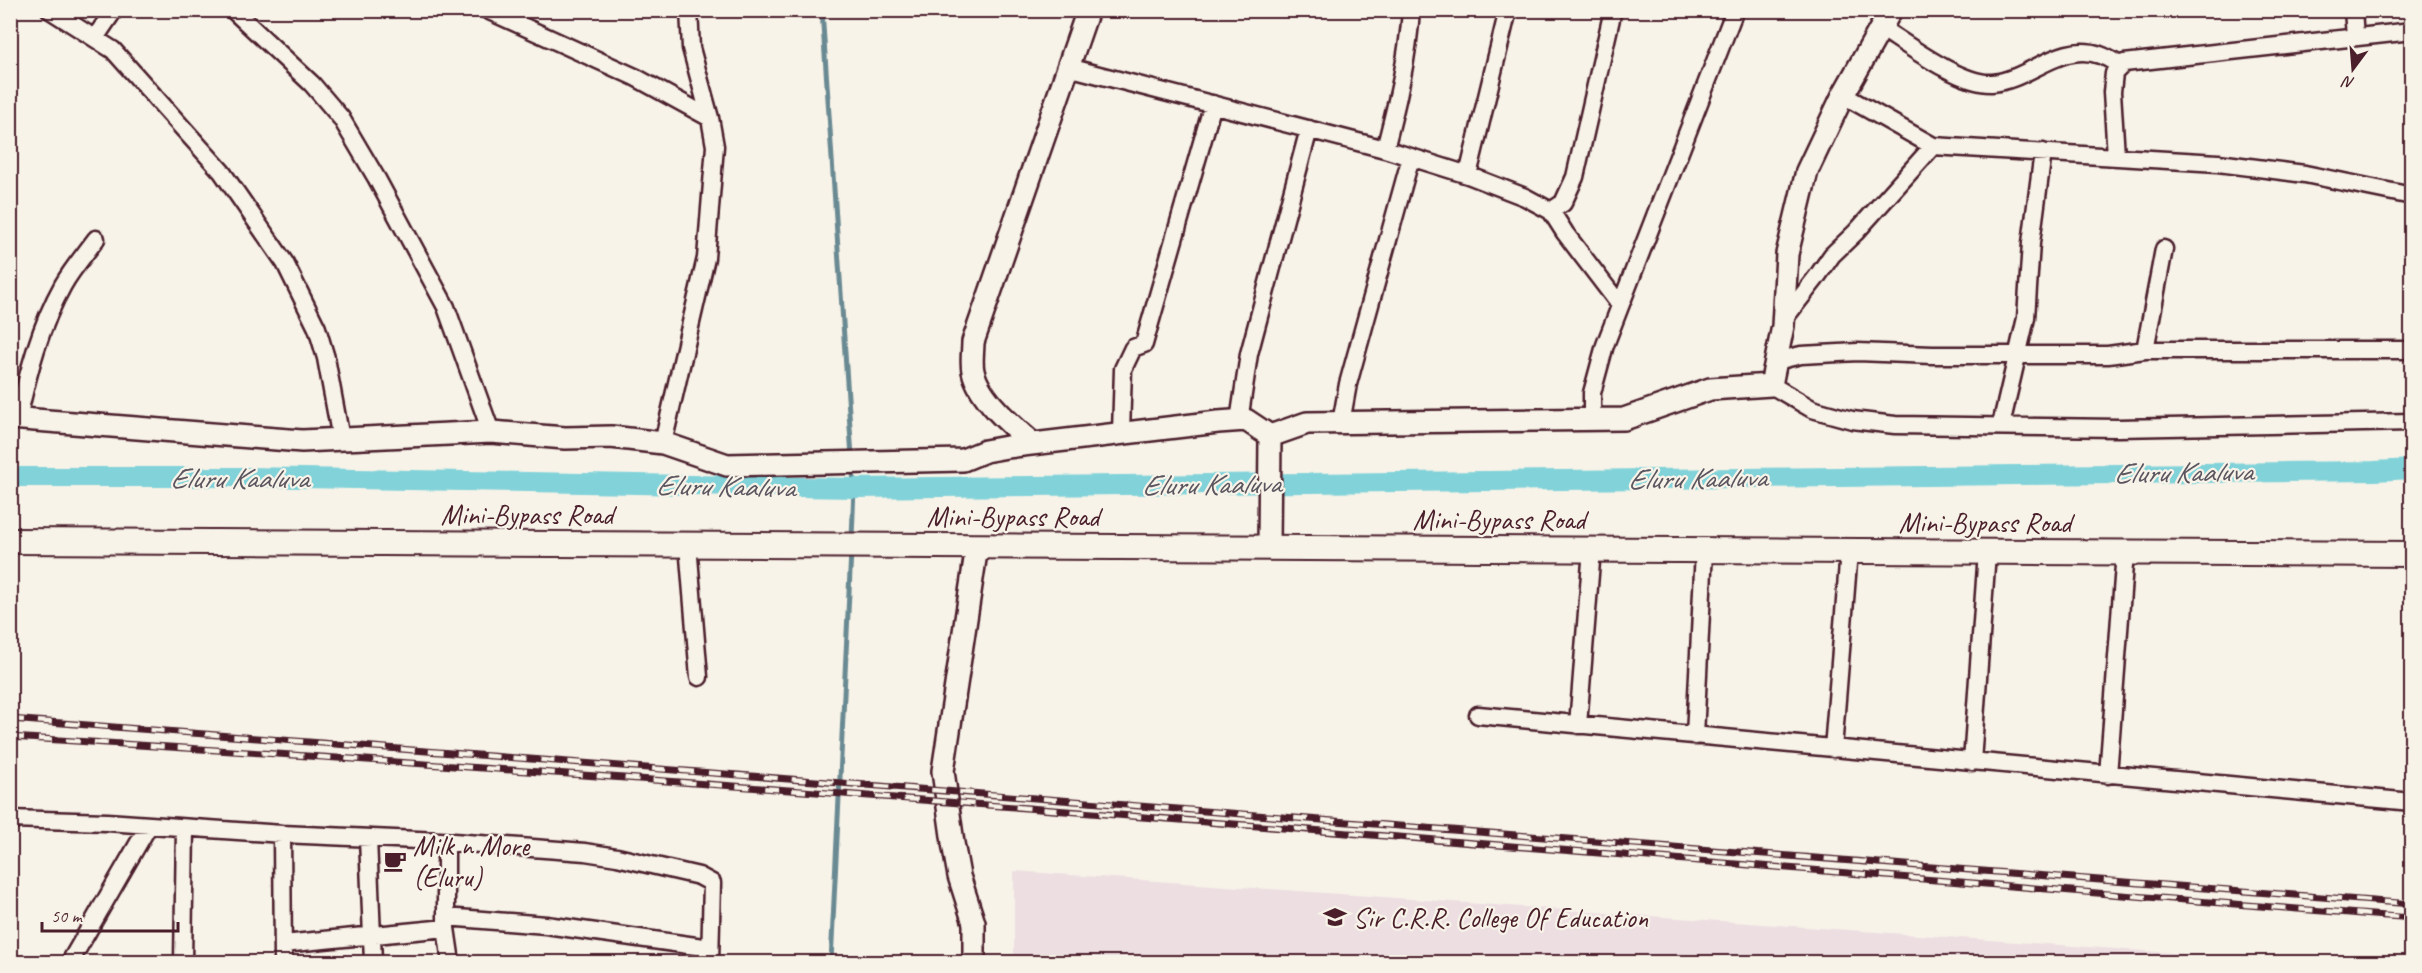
<svg xmlns="http://www.w3.org/2000/svg" width="2422" height="973" font-family="Caveat,sans-serif">
	<style>
		.built { fill: #eddee2 }
		.lines { fill: none; stroke-linecap: round; stroke-linejoin: round }
		.stream { stroke: #6b8a93; stroke-width: 5 }
		.canal { stroke: #81d2d9; stroke-width: 20 }
		.minor-casing { stroke: #4a1f2b; stroke-width: 21 }
		.tertiary-casing { stroke: #4a1f2b; stroke-width: 26 }
		.secondary-casing { stroke: #4a1f2b; stroke-width: 28 }
		.minor { stroke: #f7f3e8; stroke-width: 16 }
		.tertiary { stroke: #f7f3e8; stroke-width: 21 }
		.secondary { stroke: #f7f3e8; stroke-width: 24 }
		.rail-casing { stroke: #4a1f2b; stroke-width: 7 }
		.rail { stroke: #f7f3e8; stroke-width: 4.5; stroke-dasharray: 14; stroke-linecap: butt }
		.labels { text-anchor: middle; dominant-baseline: central; stroke-width: 4.5; stroke-linejoin: round; paint-order: stroke }
		.street-label { font-size: 28px; fill: #4a1f2b; stroke: #f7f3e8 }
		.poi-label { font-size: 28px; fill: #4a1f2b; stroke: #f7f3e8; text-anchor: start }
		.water-label { font-size: 30px; font-style: italic; fill: #5a555f; stroke: #f7f3e8 }
	</style>
	<rect width="100%" height="100%" fill="#f7f3e8"/>
	<filter id="ink" filterUnits="userSpaceOnUse"><feTurbulence type="fractalNoise" baseFrequency=".0167" numOctaves="2"/><feDisplacementMap in="SourceGraphic" scale="12" xChannelSelector="R" yChannelSelector="G"/><feConvolveMatrix kernelMatrix="1 2 1 2 8 2 1 2 1" color-interpolation-filters="sRGB"/></filter>
	<g filter="url(#ink)">
		<!-- built -->
		<path class="built" d="M 1014,871 L 2300,962 L 1014,962 Z"/>
		<g class="lines">
			<!-- stream -->
			<path class="stream" d="M 822,10 L 852,457
				M 852,538 L 854,488 L 853,467
				M 831,962 L 851,551"/>
			<!-- canal -->
			<path class="canal" d="M 10,477 L 248,477 L 854,488 L 2374,471 L 2412,469"/>
			<!-- minor casing -->
			<g class="minor-casing">
				<path id="minor" d="M 50,10 L 113,50 L 222,172 L 285,263 L 317,328 L 326,358 L 341,439
					M 233,10 L 312,84 L 341,118 L 377,179 L 446,307 L 491,432
					M 487,10 L 635,77 L 710,118
					M 2353,10 L 2355,37
					M 1881,28 C 1908,45 1961,85 1992,83 C 2029,80 2061,41 2100,55 C 2107,57 2114,62 2121,66
					M 95,38 L 114,10
					M 1068,67 L 1385,149 L 1468,175 L 1525,197 L 1551,211 L 1565,233 L 1620,305
					M 1843,95 L 1933,146 L 2218,163 L 2305,174 L 2412,196
					M 1385,149 C 1397,103 1408,58 1411,10
					M 2116,156 L 2112,92 L 2114,73 L 2124,63 L 2412,31
					M 1468,175 L 1508,10
					M 1551,211 L 1563,203 L 1575,177 L 1613,10
					M 1784,319 L 1816,278 L 1832,255 L 1856,232 L 1933,146
					M 2145,350 L 2164,249
					M 1776,361 L 1801,355 L 1858,352 L 1932,355 L 2108,355 L 2145,350 L 2412,350
					M 1771,385 L 1812,409 L 1852,420 L 1895,425 L 2118,428 L 2412,422
					M 18,418 C 28,373 40,326 63,285 C 72,269 85,254 96,239
					M 1592,419 L 1592,393 L 1605,345 L 1735,10
					M 1239,421 L 1249,354 L 1309,129
					M 1341,423 L 1348,384 L 1411,157
					M 2001,425 L 2026,318 L 2031,243 L 2043,152
					M 1121,432 L 1123,369 L 1133,348 L 1144,344 L 1213,104
					M 663,443 L 706,258 L 715,146 L 710,118 L 691,48 L 689,10
					M 688,545 L 699,677
					M 1478,715 L 2412,802
					M 1578,725 L 1592,549
					M 1695,736 L 1704,550
					M 1833,749 L 1849,551
					M 1972,762 L 1987,552
					M 2108,775 L 2125,552
					M 10,819 L 107,822 L 282,834 L 440,841 L 585,852 L 617,857 L 699,876 L 712,883 L 710,962
					M 282,834 L 283,962
					M 368,838 L 373,962
					M 446,842 L 446,928 L 451,962
					M 446,917 L 546,925 L 710,948
					M 283,944 L 446,928
					M 70,962 L 149,825
					M 183,962 L 185,828"/>
			</g>
			<!-- tertiary casing -->
			<g class="tertiary-casing">
				<path id="tertiary" d="M 10,418 L 302,441 L 491,432 L 565,438 L 611,437 L 663,443 L 727,465 L 963,460 L 985,451 L 1007,447 L 1218,422 L 1246,420 L 1270,436
					M 1270,436 L 1307,423 L 1624,419 L 1710,389 L 1771,385 L 1783,326 L 1787,254 L 1807,171 L 1843,95 L 1891,10
					M 1032,443 C 1012,426 979,398 973,371 C 971,362 973,351 973,342 L 1088,10
					M 1269,548 L 1270,436
					M 974,962 L 974,923 L 959,876 L 953,843 L 943,771 L 977,546"/>
			</g>
			<!-- secondary casing -->
			<g class="secondary-casing">
				<path id="secondary" d="M 10,541 L 2412,554"/>
			</g>
			<!-- minor -->
			<use href="#minor" class="minor"/>
			<!-- tertiary -->
			<use href="#tertiary" class="tertiary"/>
			<!-- secondary -->
			<use href="#secondary" class="secondary"/>
			<!-- rail casing -->
			<g class="rail-casing">
				<path id="rail" d="M 10,719 L 2412,904
					M 10,737 C 812,786 1611,855 2412,918"/>
			</g>
			<!-- rail -->
			<use href="#rail" class="rail"/>
		</g>
	</g>
	<!-- icons -->
	<defs>
		<g id="cafe-bare" transform="scale(1.8)"><path d="M-5.5-4.5H6V0H3Q3 3.5 0 3.5H-2.5Q-5.5 3.5-5.5 0ZM3-3.2v2h1.7v-2ZM-6 4.5H4V6H-6Z" fill="#4a1f2b" stroke="#f7f3e8" stroke-width="2.5" paint-order="stroke"/></g>
		<g id="university-bare" transform="scale(1.8)"><path d="M0-5L7-2L0 1L-7-2ZM-4 1L0 2.5L4 1V4Q0 6-4 4Z" fill="#4a1f2b" stroke="#f7f3e8" stroke-width="2.5" paint-order="stroke"/></g>
	</defs>
	<g fill-rule="evenodd">
		<use href="#cafe-bare" x="395" y="861"/>
		<use href="#university-bare" x="1335" y="917"/>
	</g>
	<g class="labels">
		<!-- street labels -->
		<g class="street-label">
			<text x="527" y="514">Mini-Bypass Road</text>
			<text x="1013" y="516">Mini-Bypass Road</text>
			<text x="1499" y="519">Mini-Bypass Road</text>
			<text x="1985" y="522">Mini-Bypass Road</text>
		</g>
		<!-- poi labels -->
		<g class="poi-label">
			<text x="413" y="845">Milk n More<tspan x="413" dy="32">(Eluru)</tspan></text>
			<text x="1353" y="917">Sir C.R.R. College Of Education</text>
		</g>
		<!-- water labels -->
		<g class="water-label">
			<text transform="translate(2183 472) rotate(-1)">Eluru Kaaluva</text>
			<text x="239" y="478">Eluru Kaaluva</text>
			<text transform="translate(1697 478) rotate(-1)">Eluru Kaaluva</text>
			<text transform="translate(1211 484) rotate(-1)">Eluru Kaaluva</text>
			<text transform="translate(725 486) rotate(1)">Eluru Kaaluva</text>
		</g>
	</g>
	<!-- margin -->
	<rect width="2422" height="973" fill="none" stroke="#f7f3e8" stroke-width="36"/>
	<rect x="18" y="18" width="2386" height="937" fill="none" stroke="#4a1f2b" stroke-width="2" filter="url(#ink)"/>
	<!-- north arrow -->
	<g transform="translate(2353 69) rotate(196)" stroke="#f7f3e8" stroke-width="4.5" paint-order="stroke">
	<path d="M0-4.5L10 22L0 15L-10 22Z" fill="#4a1f2b"/>
	<text y="-9" font-size="16" font-weight="bold" text-anchor="middle" fill="#4a1f2b">N</text>
	</g>
	<!-- scale -->
	<path d="M42 922v9h136v-9" fill="none" stroke="#4a1f2b" stroke-width="3"/>
	<text x="51" y="922" font-size="18" fill="#4a1f2b" stroke="#f7f3e8" stroke-width="4.5" paint-order="stroke">50 m</text>
</svg>
